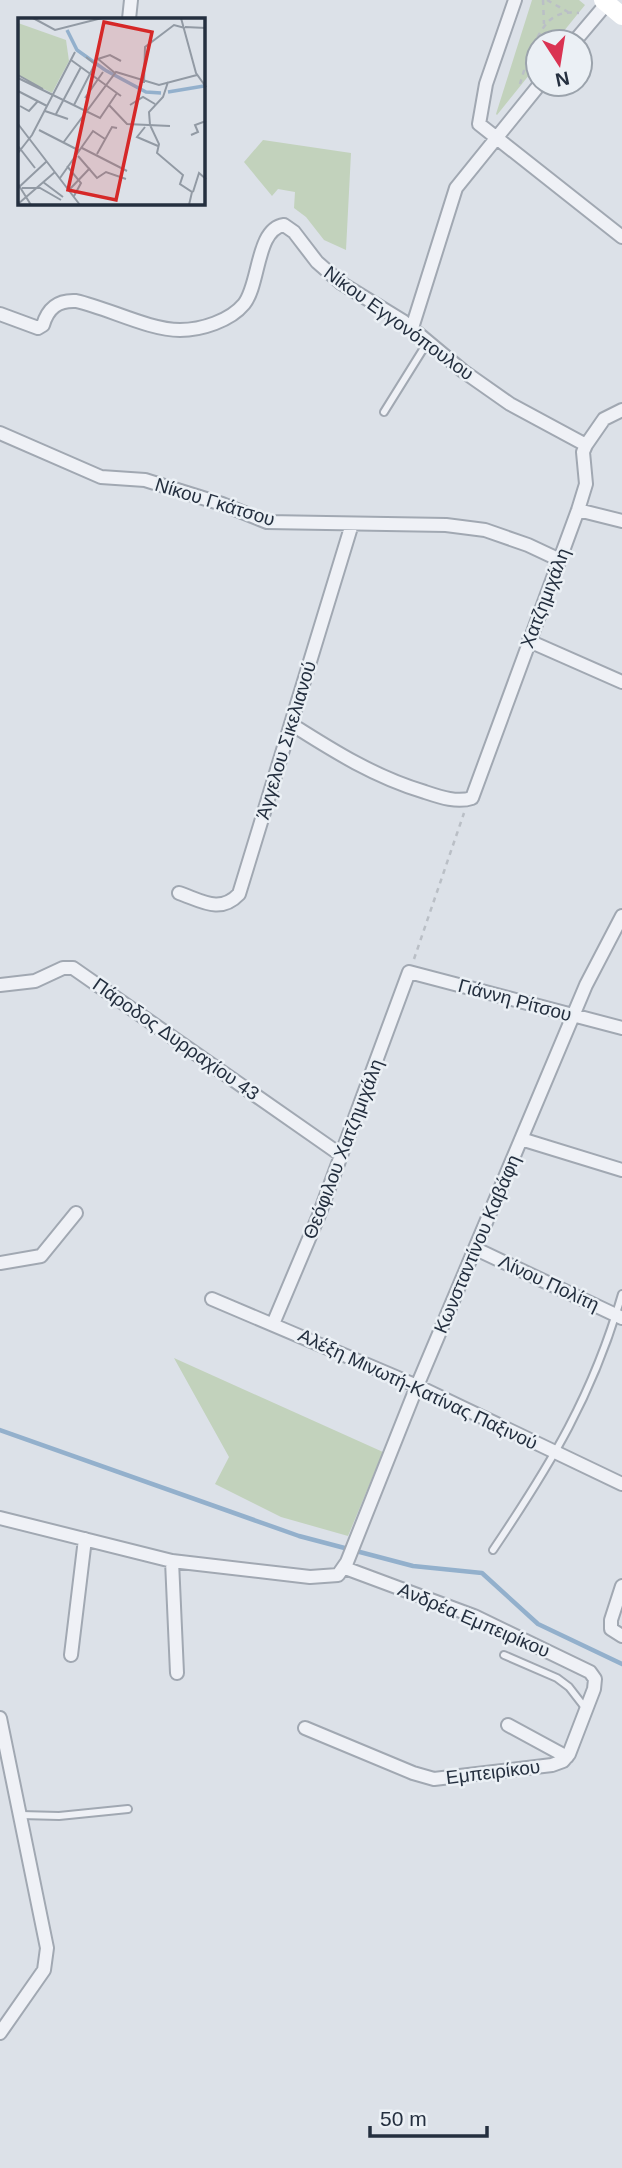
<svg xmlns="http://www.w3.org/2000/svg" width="622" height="2168" font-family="Helvetica,sans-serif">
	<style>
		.green { fill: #c2d2bc }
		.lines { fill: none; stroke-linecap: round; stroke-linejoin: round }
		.stream { stroke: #93b0cc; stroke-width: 4.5 }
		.service-casing { stroke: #a1a8b2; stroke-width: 10 }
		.minor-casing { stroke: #a1a8b2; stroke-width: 16 }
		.path { stroke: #babfc6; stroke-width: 2.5; stroke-dasharray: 5 5; stroke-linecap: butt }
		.service { stroke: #eff1f6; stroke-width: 6 }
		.minor { stroke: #eff1f6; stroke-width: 12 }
		.secondary { stroke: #fff; stroke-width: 18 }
		.labels { text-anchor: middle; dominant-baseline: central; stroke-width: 5; stroke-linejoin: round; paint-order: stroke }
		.street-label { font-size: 19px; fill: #242f3f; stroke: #ebf0f5 }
		.inset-river { fill: none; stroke: #93b0cc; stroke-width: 3.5 }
		.inset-road { fill: none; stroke: #929aa4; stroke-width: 2 }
		.view { fill: #d62828; fill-opacity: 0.15; stroke: #d62828; stroke-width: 3.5 }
		.inset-edge { fill: none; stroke: #242f3f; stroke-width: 3.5 }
	</style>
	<rect width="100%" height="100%" fill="#dce1e8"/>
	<!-- green -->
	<path class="green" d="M 532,0 L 579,0 L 585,5 L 555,42 L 538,42 L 538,64 L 497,115 L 496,114 Z
		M 263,140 L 351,153 L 346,250 L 324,240 L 306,217 L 294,208 L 295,192 L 278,189 L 272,196 L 244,162 Z
		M 174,1358 L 383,1452 L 348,1536 L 281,1517 L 215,1484 L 229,1457 Z"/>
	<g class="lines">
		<!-- stream -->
		<path class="stream" d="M 0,1430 L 299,1536 L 413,1566 L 482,1573 L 538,1624 L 622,1664"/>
		<!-- service casing -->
		<g class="service-casing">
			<path id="service" d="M 384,412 L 427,343
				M 493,1550 C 551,1464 593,1395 622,1294
				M 504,1655 L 557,1678 L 569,1687 L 586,1709
				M 21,1815 L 59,1816 L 128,1809"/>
		</g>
		<!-- minor casing -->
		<g class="minor-casing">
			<path id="minor" d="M 515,0 L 486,84 L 479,124 L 622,237
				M 129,19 L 131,0
				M 574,42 L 607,3
				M 0,314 L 38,328 L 43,325 C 48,308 58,300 76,301 C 108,308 149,330 180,330 C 201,330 230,321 244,304 C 260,284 256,229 284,225 L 294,232 L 317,262 L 341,283 L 403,321 L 463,371 L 510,404 L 586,445
				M 412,328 L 456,188 L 540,84
				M 0,433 L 101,477 L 145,480 L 222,504 L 267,522 L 446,525 L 485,530 L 528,545 L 560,560
				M 578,510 L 622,521
				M 529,641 L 622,682
				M 291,724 C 335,752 375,777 425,792 C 440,797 457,803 472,798 L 578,510 L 586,484 L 583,452 L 586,445 L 604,419 L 622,410
				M 179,893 C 202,901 220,914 239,894 L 352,524
				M 0,985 L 35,981 L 63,968 L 73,968 L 341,1155
				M 521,1139 L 622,1170
				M 476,1249 L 622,1318
				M 0,1263 L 41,1256 L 76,1213
				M 212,1299 L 417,1386 L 622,1484
				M 273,1324 L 319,1215 L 409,972 L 622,1028
				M 0,1518 L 172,1561 L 310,1577 L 338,1575 L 347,1562 L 417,1386 L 586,985 L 622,916
				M 172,1561 L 177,1673
				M 622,1586 L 611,1620 L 611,1629 L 622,1636
				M 71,1655 L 85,1539
				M 0,1718 L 47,1948 L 44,1970 L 0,2033
				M 508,1725 L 567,1757
				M 305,1728 L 413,1773 L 434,1779 L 552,1765 L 563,1761 L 569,1754 L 594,1689 L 595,1679 L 590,1672 L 474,1616 L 345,1568"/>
		</g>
		<!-- path -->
		<path class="path" d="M 543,0 L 544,24
			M 547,0 L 568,12
			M 520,84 C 525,66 538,24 556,16 C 564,12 571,12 579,13
			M 414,959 L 464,813"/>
		<!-- service -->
		<use href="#service" class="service"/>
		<!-- minor -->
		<use href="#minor" class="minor"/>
		<!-- secondary -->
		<path class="secondary" d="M 603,0 L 622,16"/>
	</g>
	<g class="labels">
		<!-- street labels -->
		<g class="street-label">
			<text transform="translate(399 323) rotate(36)">Νίκου Εγγονόπουλου</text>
			<text transform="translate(215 502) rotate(17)">Νίκου Γκάτσου</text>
			<text transform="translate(545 598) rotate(-69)">Χατζημιχάλη</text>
			<text transform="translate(286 740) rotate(-73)">Άγγελου Σικελιανού</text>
			<text transform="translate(515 1000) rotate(15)">Γιάννη Ρίτσου</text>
			<text transform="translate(176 1039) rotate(35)">Πάροδος Δυρραχίου 43</text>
			<text transform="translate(343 1149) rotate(-69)">Θεόφιλου Χατζημιχάλη</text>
			<text transform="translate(477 1244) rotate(-67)">Κωνσταντίνου Καβάφη</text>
			<text transform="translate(549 1283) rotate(25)">Λίνου Πολίτη</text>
			<text transform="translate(418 1389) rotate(25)">Αλέξη Μινωτή-Κατίνας Παξινού</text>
			<text transform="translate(474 1620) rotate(23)">Ανδρέα Εμπειρίκου</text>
			<text transform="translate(493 1772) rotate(-7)">Εμπειρίκου</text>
		</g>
	</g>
	<!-- overview -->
	<g transform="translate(18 18)">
		<rect width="187" height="187" fill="#dce1e8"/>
		<path d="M 0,5 L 48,22 L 51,43 L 34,75 L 0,58 Z" fill="#c2d2bc"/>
		<path class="inset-river" d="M 49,12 L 59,32 L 87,52 L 128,74 L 143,75M 150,74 L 186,68"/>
		<path class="inset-road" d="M 15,0 L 37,12 L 84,0M 163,0 L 178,55 L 188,69M 167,9 L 188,10M 53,42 L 103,78M 97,55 L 80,41 L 92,37 L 103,43M 0,57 L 25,71M 0,60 L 82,100 L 99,75M 150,64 L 145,79 L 131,94 L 132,107 L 141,126 L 139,135 L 165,157 L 162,166 L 174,174 L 171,187M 126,65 L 127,29 L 156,7 L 167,10M 0,73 L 29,88M 67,80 L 85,54M 56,87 L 77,46 L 68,39M 91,87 L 109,106 L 152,108M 112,87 L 125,79 L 137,86M 2,88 L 11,93 L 20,83M 27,93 L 50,101M 38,96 L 63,49M 0,106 L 62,187M 127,109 L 119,119 L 140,128M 21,112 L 62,133M 173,117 L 180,114 L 177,107 L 188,103M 45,125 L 98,54 L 141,67 L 179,57M 0,128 L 17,150M 64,130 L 109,153M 0,135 L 14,117 L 57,34M 79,136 L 94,109 L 99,110M 60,138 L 79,160 L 88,154 L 108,161M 49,148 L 63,165 L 56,178M 42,160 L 75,113 L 87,121M 25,164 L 45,179M 0,166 L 13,187M 0,170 L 29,143M 4,170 L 22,170 L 43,182M 51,172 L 72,150M 175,174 L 181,155 L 188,161M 0,186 L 37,154"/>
		<path class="view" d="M 86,4 L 134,14 L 98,182 L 50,172 Z"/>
		<rect width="187" height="187" class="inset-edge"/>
	</g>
	<!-- north arrow -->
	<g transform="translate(559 63) rotate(168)"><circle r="33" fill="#ebf0f5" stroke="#9ba3ac" stroke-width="2"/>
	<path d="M0-5L12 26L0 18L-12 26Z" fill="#da3352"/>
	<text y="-10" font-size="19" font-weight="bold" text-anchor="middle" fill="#242f3f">N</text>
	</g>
	<!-- scale -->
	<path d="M370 2126v10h117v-10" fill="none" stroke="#242f3f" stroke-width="3.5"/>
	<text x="380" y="2126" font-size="21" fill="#242f3f" stroke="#ebf0f5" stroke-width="5" paint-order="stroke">50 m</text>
</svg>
